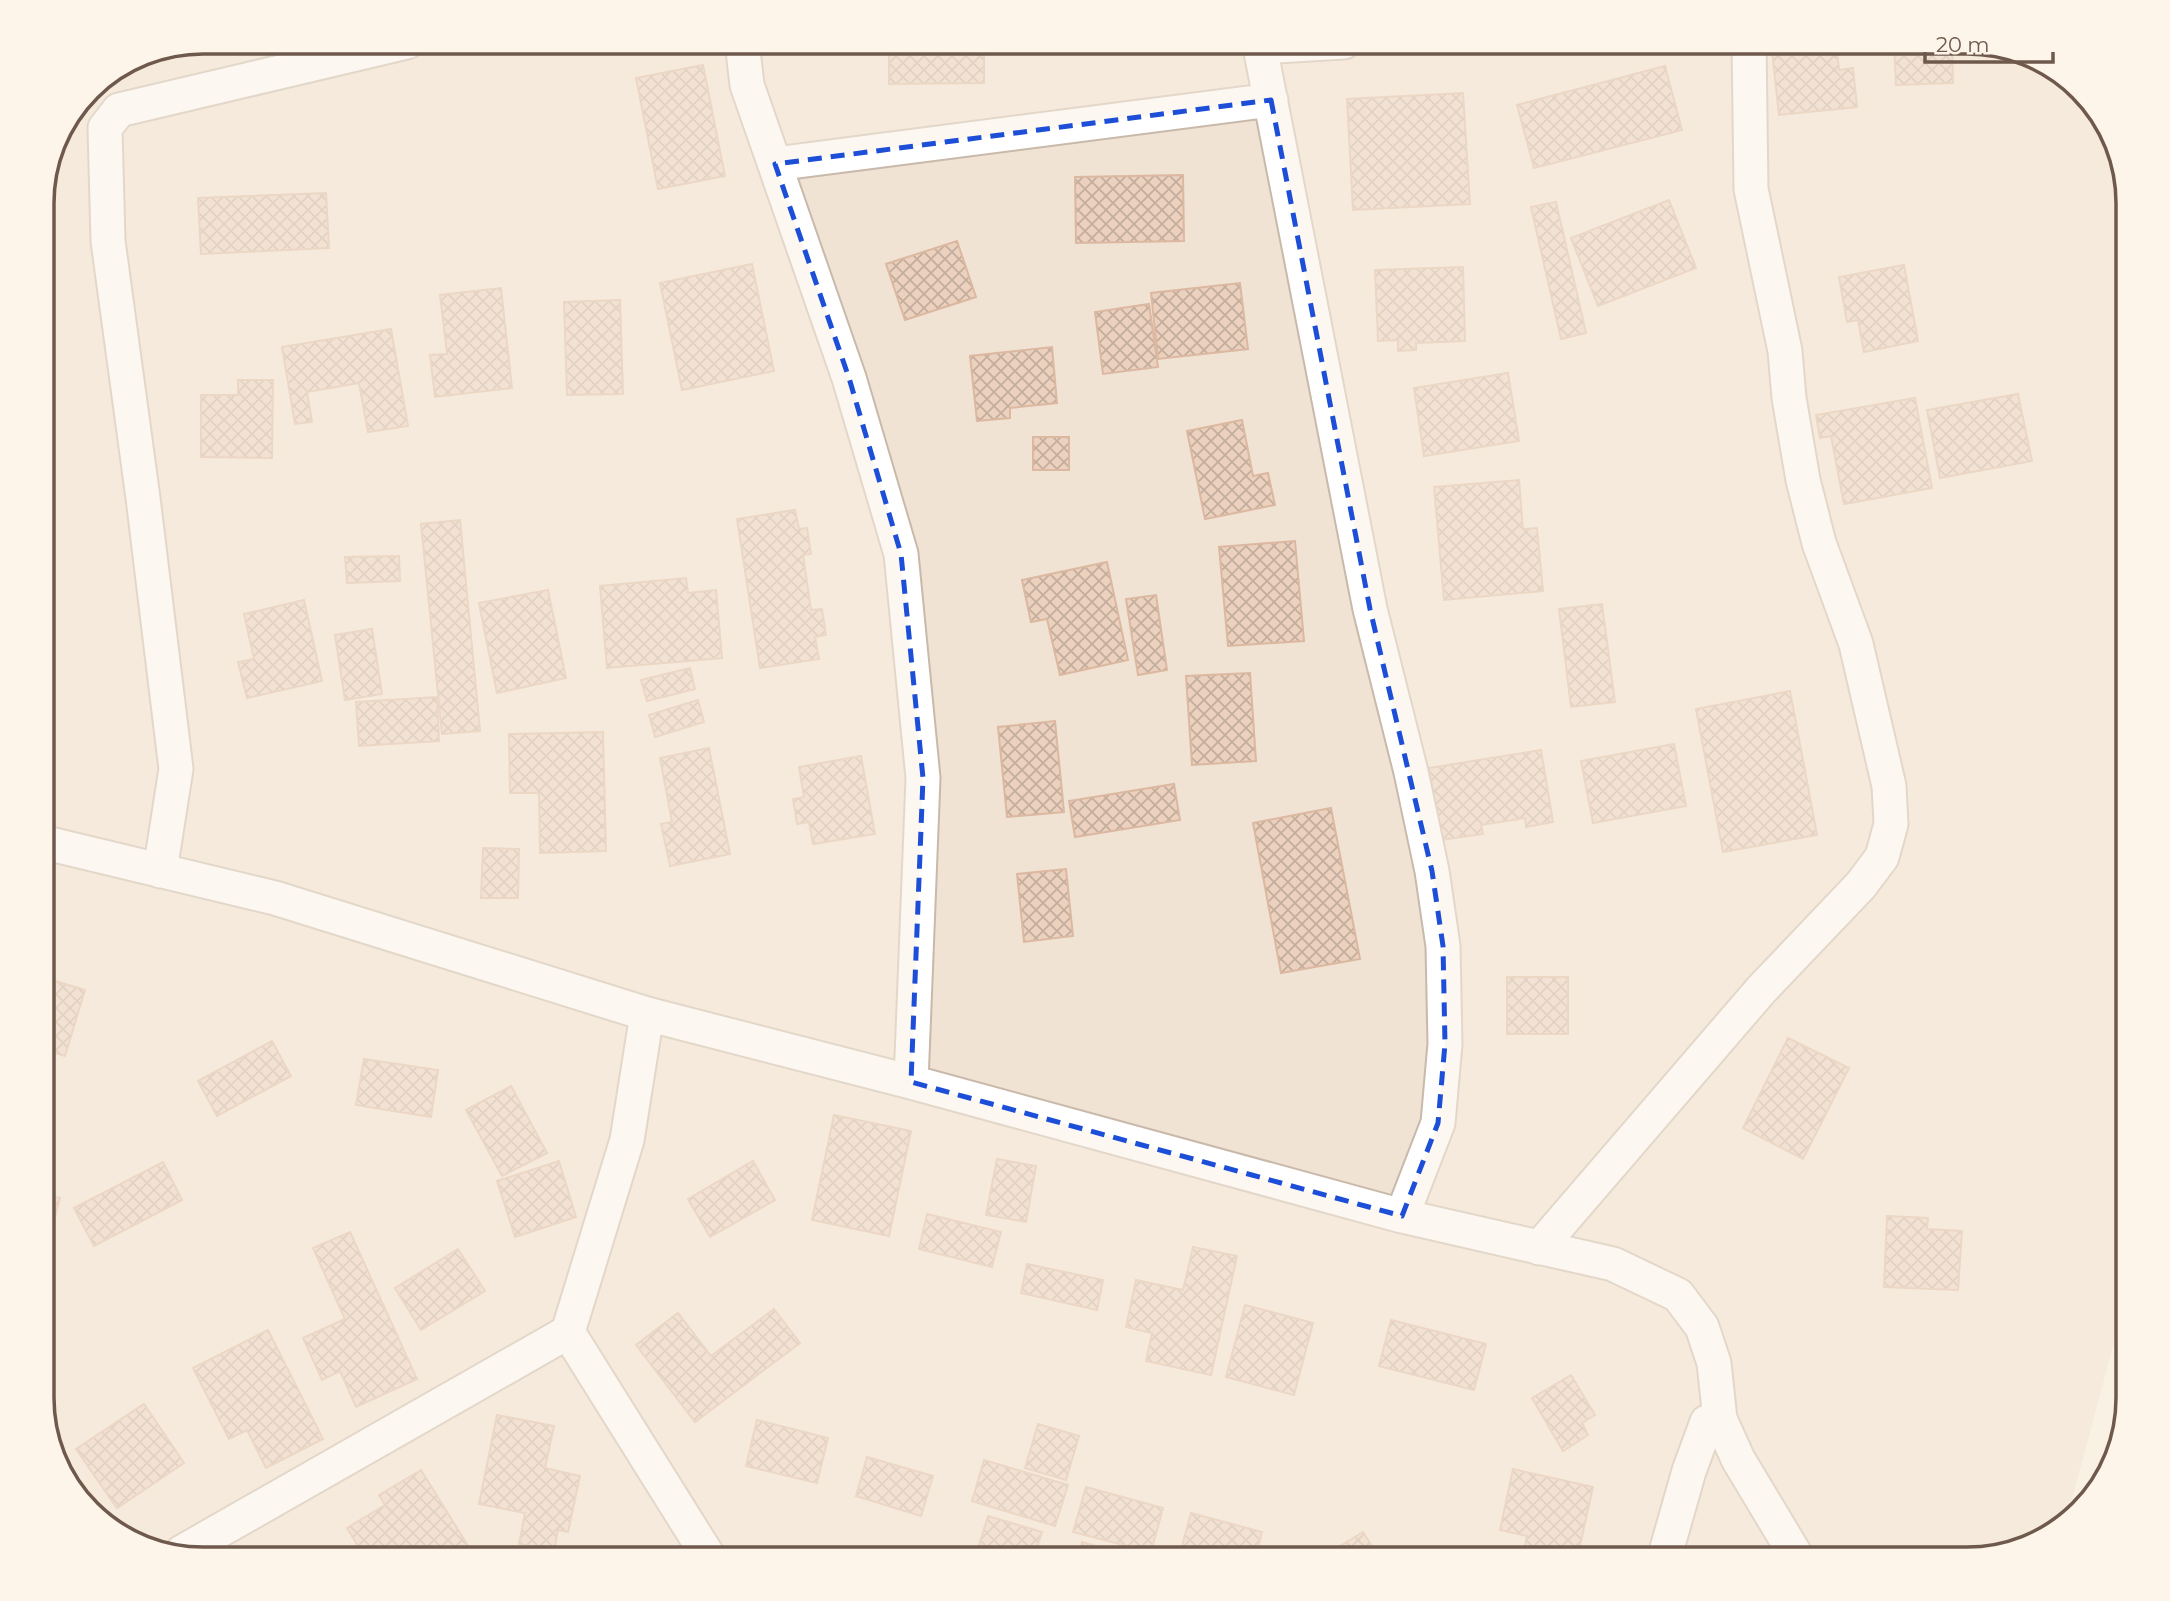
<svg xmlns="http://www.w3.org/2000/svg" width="2170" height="1601" font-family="Montserrat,sans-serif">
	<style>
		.residential { fill: #f0e3d3 }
		.building { fill: url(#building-cross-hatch); stroke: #dcb8a1; stroke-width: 2 }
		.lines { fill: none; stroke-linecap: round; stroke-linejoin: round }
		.street-casing { stroke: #c8b9ab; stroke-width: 37 }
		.street { stroke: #fff; stroke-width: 33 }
		.marked { fill: none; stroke: #1d4ed8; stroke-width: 5; stroke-dasharray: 14 9; stroke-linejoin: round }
		.rim { fill: none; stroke: #6e594c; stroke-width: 3.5 }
	</style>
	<defs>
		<pattern id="building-cross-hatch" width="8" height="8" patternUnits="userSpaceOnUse" patternTransform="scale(1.75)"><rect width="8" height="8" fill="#ebd1be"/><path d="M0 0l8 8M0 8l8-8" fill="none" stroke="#c3ad9d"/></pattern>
	</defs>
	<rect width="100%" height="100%" fill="#f9f1e3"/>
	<!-- residential -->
	<path class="residential" d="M 204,42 L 1967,42 L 2065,76 L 2112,132 L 2128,323 L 2128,1290 L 2067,1518 L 2038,1543 L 1966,1559 L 203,1559 L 105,1525 L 59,1469 L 42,1408 L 42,193 L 59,132 L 97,82 L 142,54 Z"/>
	<!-- building -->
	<path class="building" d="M 889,42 L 984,42 L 984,83 L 889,84 Z
		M 1771,42 L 1836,42 L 1839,70 L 1853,68 L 1857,107 L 1779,115 Z
		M 1894,42 L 1952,42 L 1953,83 L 1896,85 Z
		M 703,65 L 725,176 L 658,189 L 636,78 Z
		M 1665,66 L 1682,130 L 1534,168 L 1517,105 Z
		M 1463,93 L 1470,204 L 1353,210 L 1347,99 Z
		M 1183,175 L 1184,241 L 1076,243 L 1075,177 Z
		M 326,193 L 329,248 L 201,254 L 198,198 Z
		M 1669,200 L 1696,268 L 1598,306 L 1571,238 Z
		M 1556,202 L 1586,333 L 1561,339 L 1531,207 Z
		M 957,241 L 976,297 L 905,320 L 886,264 Z
		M 752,264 L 774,371 L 682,390 L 660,283 Z
		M 1904,265 L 1918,341 L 1864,352 L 1858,320 L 1847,322 L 1839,277 Z
		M 1463,267 L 1465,341 L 1416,343 L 1416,350 L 1398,351 L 1398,340 L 1378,341 L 1375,270 Z
		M 1240,283 L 1248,349 L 1158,359 L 1151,293 Z
		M 501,288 L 512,388 L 435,397 L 430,355 L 447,354 L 440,295 Z
		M 620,300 L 623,394 L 567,395 L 564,302 Z
		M 1149,304 L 1158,367 L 1103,374 L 1095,312 Z
		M 391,329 L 408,426 L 368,432 L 359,383 L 307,392 L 312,422 L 295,424 L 282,347 Z
		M 1052,347 L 1057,403 L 1010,408 L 1010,418 L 977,421 L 970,356 Z
		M 1508,373 L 1519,441 L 1424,456 L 1414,388 Z
		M 238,380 L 273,380 L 272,458 L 201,457 L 201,395 L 238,395 Z
		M 2018,394 L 2032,461 L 1940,478 L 1927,410 Z
		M 1915,398 L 1932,488 L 1844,504 L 1831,436 L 1820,438 L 1816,415 Z
		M 1242,420 L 1253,476 L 1268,473 L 1275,505 L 1205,519 L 1187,431 Z
		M 1033,437 L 1069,437 L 1069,470 L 1033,470 Z
		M 1519,480 L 1523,529 L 1537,528 L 1543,591 L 1444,600 L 1434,487 Z
		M 795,510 L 799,529 L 807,528 L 811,554 L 803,555 L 811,610 L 822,609 L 826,635 L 815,637 L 819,659 L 760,668 L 737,519 Z
		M 460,520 L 480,731 L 442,734 L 421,524 Z
		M 1295,541 L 1304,641 L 1228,646 L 1219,547 Z
		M 399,556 L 400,581 L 347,583 L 345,557 Z
		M 1107,562 L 1128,660 L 1060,675 L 1047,619 L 1031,622 L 1022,580 Z
		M 686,578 L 688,593 L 716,590 L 722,658 L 607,668 L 600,586 Z
		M 548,590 L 566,678 L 497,693 L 479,603 Z
		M 1156,595 L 1167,670 L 1138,675 L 1126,599 Z
		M 304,600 L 322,681 L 247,698 L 238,662 L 254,659 L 244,614 Z
		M 1602,604 L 1615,702 L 1571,707 L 1559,609 Z
		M 372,629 L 382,694 L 345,700 L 335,635 Z
		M 690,668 L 695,689 L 647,701 L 641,680 Z
		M 1250,673 L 1256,761 L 1192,765 L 1186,676 Z
		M 1790,691 L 1817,835 L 1723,852 L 1696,709 Z
		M 437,697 L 439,741 L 359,746 L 356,702 Z
		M 698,700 L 704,722 L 655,737 L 649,715 Z
		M 1055,721 L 1064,812 L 1007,817 L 998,727 Z
		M 603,732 L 606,851 L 540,853 L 539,793 L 510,793 L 509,734 Z
		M 1674,744 L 1686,806 L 1593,823 L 1581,761 Z
		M 709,748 L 730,854 L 670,866 L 661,824 L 672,822 L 660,758 Z
		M 1541,750 L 1553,822 L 1526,827 L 1525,818 L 1481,825 L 1483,834 L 1440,840 L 1429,768 Z
		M 861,756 L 875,834 L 813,844 L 809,822 L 797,824 L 793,799 L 804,797 L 799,767 Z
		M 1174,784 L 1180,820 L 1075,837 L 1069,801 Z
		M 1331,808 L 1360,959 L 1281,973 L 1253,823 Z
		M 483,848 L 519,849 L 518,898 L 481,898 Z
		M 1066,869 L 1073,936 L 1024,942 L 1017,874 Z
		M 42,977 L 85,990 L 65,1056 L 42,1049 Z
		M 1507,977 L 1568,977 L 1568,1034 L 1507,1034 Z
		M 1788,1038 L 1849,1068 L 1803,1159 L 1743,1128 Z
		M 272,1041 L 291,1076 L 217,1116 L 198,1081 Z
		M 364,1059 L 438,1070 L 431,1117 L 356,1105 Z
		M 511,1086 L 547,1153 L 502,1176 L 466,1110 Z
		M 834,1115 L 911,1131 L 889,1236 L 812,1220 Z
		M 997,1159 L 1036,1166 L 1026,1222 L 986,1215 Z
		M 559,1161 L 576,1217 L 515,1237 L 497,1181 Z
		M 753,1161 L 775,1200 L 710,1237 L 688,1199 Z
		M 163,1162 L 182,1200 L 94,1246 L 74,1208 Z
		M 42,1194 L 60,1198 L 42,1265 Z
		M 927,1214 L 1001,1232 L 992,1267 L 919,1249 Z
		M 1887,1216 L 1928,1218 L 1927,1229 L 1962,1231 L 1958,1290 L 1884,1287 Z
		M 350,1232 L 417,1379 L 356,1407 L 340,1371 L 322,1380 L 303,1338 L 345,1319 L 313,1248 Z
		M 1193,1247 L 1237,1256 L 1211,1375 L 1146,1361 L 1152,1333 L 1126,1327 L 1136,1280 L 1183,1290 Z
		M 458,1249 L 485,1291 L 421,1330 L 395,1288 Z
		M 1027,1264 L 1103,1280 L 1097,1310 L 1021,1293 Z
		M 1245,1305 L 1313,1323 L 1294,1395 L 1226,1377 Z
		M 774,1309 L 800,1343 L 695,1422 L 636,1345 L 678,1313 L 711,1356 Z
		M 1391,1320 L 1486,1344 L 1474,1390 L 1379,1366 Z
		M 268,1330 L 323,1439 L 266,1468 L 247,1430 L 229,1439 L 193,1368 Z
		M 1571,1375 L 1595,1415 L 1582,1423 L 1588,1435 L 1563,1451 L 1532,1398 Z
		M 144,1404 L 184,1463 L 117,1508 L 76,1449 Z
		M 497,1415 L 554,1426 L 545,1468 L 580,1476 L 568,1532 L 558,1530 L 554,1551 L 519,1544 L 525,1513 L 479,1504 Z
		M 757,1420 L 828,1438 L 817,1483 L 746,1466 Z
		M 1038,1424 L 1079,1436 L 1066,1480 L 1025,1468 Z
		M 867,1457 L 933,1476 L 921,1516 L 856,1496 Z
		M 984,1460 L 1068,1485 L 1055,1526 L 972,1501 Z
		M 1513,1469 L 1593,1487 L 1577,1559 L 1522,1559 L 1527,1536 L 1500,1530 Z
		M 421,1470 L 475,1557 L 419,1559 L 414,1551 L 400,1559 L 366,1559 L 347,1528 L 385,1505 L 379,1495 Z
		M 1086,1487 L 1163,1508 L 1151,1552 L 1073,1532 Z
		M 1191,1513 L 1262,1532 L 1255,1559 L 1179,1557 Z
		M 988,1516 L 1042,1532 L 1033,1559 L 979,1545 Z
		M 1363,1532 L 1380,1559 L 1319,1559 Z
		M 1082,1542 L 1131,1556 L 1130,1559 L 1076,1559 Z"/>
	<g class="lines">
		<!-- street casing -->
		<g class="street-casing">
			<path id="street" d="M 742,42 L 747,85 L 849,378 L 901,554 L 923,778 L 911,1082
				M 1259,42 L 1370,609 L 1411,772 L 1432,871 L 1443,946 L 1445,1044 L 1438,1123 L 1402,1216
				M 1260,47 L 1344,42
				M 775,164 L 1271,100
				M 42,842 L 275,898 L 647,1014 L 911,1082 L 1402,1216 L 1613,1264 L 1678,1295 L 1702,1327 L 1714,1363 L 1720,1419 L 1738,1459 L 1798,1559
				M 160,871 L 176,769 L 143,498 L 108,241 L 105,128 L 119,110 L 407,42
				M 1539,1248 L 1761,990 L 1861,885 L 1882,857 L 1891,824 L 1889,786 L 1856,644 L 1819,543 L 1803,480 L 1789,398 L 1785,351 L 1751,189 L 1749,42
				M 568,1332 L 710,1559
				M 182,1552 L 568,1332 L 627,1140 L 647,1014
				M 1664,1559 L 1689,1471 L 1707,1422 L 1720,1419"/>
		</g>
		<!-- street -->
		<use href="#street" class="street"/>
	</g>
	<!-- marked area -->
	<path d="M0 0H2170V1601H0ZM 1271,100 L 1370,609 L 1432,871 L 1443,946 L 1445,1044 L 1438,1123 L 1402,1216 L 911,1082 L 923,778 L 901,554 L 849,378 L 775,164 Z" fill="#f9f1e3" fill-opacity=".55" fill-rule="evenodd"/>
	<path class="marked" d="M 1271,100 L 1370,609 L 1432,871 L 1443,946 L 1445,1044 L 1438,1123 L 1402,1216 L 911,1082 L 923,778 L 901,554 L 849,378 L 775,164 Z"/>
	<!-- crop -->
	<path d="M0 0H2170V1601H0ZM203 54H1967A149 149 0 0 1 2116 203V1398A149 149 0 0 1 1967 1547H203A149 149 0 0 1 54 1398V203A149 149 0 0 1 203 54Z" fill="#fdf5e9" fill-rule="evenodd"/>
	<path class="rim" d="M203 54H1967A149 149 0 0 1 2116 203V1398A149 149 0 0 1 1967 1547H203A149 149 0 0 1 54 1398V203A149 149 0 0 1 203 54Z"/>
	<!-- scale -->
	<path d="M1925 52v10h128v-10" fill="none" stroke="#6e594c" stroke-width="3.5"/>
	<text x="1936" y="52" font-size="21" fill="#6e594c" stroke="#fdf5e9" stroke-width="5" paint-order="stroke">20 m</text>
</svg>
